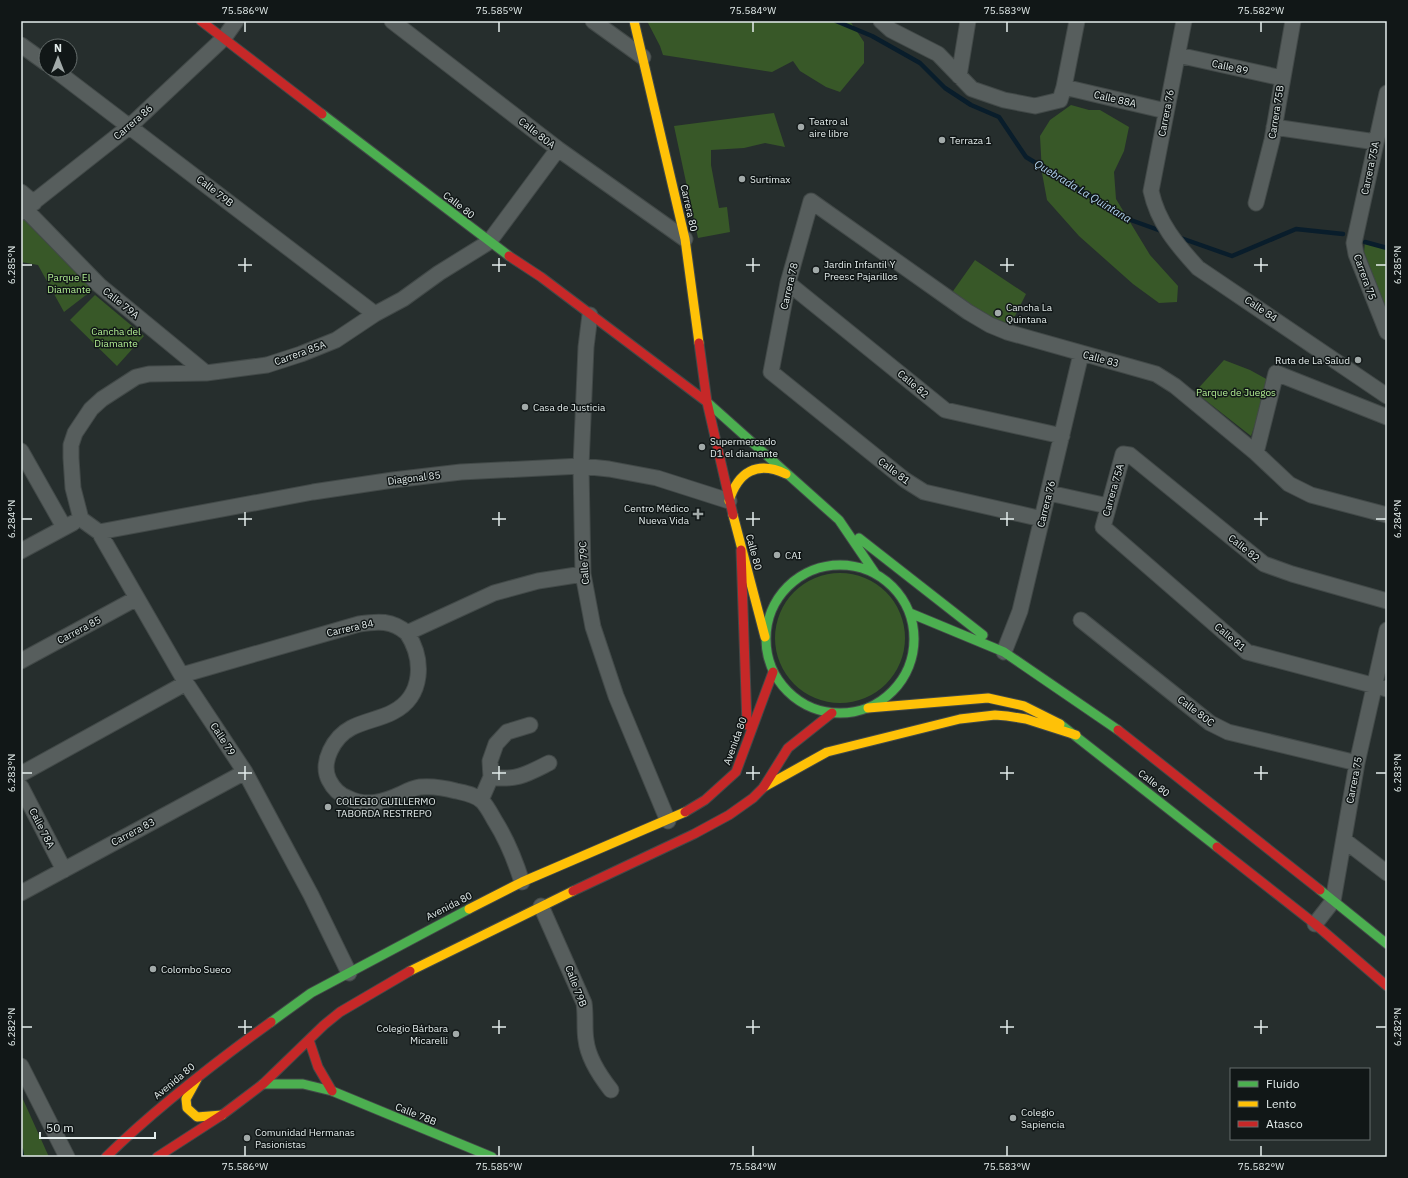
<svg xmlns="http://www.w3.org/2000/svg" width="1408" height="1178" font-family="'IBM Plex Sans',sans-serif">
	<style>
		.green { fill: #385828 }
		.lines { fill: none; stroke-linecap: round; stroke-linejoin: round }
		.stream { stroke: #091d2b; stroke-width: 4.5 }
		.street-casing { stroke: #424948; stroke-width: 17 }
		.fast-casing { stroke: #424948; stroke-width: 11 }
		.slow-casing { stroke: #424948; stroke-width: 11 }
		.jam-casing { stroke: #424948; stroke-width: 11 }
		.street { stroke: #575e5d; stroke-width: 15 }
		.fast { stroke: #4caf50; stroke-width: 9 }
		.slow { stroke: #ffc107; stroke-width: 9 }
		.jam { stroke: #c62828; stroke-width: 9 }
		.ticks { fill: none; stroke: #e4edec; stroke-width: 1.5 }
		.poi-dot { fill: #a2aaa9; stroke: #111717; stroke-width: 1.5 }
		.labels { text-anchor: middle; dominant-baseline: central; stroke-width: 3; stroke-linejoin: round; paint-order: stroke }
		.street-label { font-size: 10px; fill: #e4edec; stroke: #111717 }
		.poi-label { font-size: 10px; fill: #e4edec; stroke: #111717; text-anchor: start }
		.park-label { font-size: 10px; fill: #b3ef93; stroke: #111717 }
		.water-label { font-size: 11px; font-style: italic; fill: #b1d3ef; stroke: #111717 }
		.neatline { fill: none; stroke: #e4edec; stroke-width: 1.5 }
		.ticks-label { font-size: 10px; text-anchor: middle; fill: #e4edec }
	</style>
	<rect width="100%" height="100%" fill="#262e2d"/>
	<!-- green -->
	<path class="green" d="M 647,21 L 850,21 L 864,42 L 864,63 L 840,92 L 826,87 L 800,71 L 793,61 L 772,72 L 663,55 L 660,46 Z
		M 1071,105 L 1089,110 L 1100,110 L 1129,127 L 1124,151 L 1114,172 L 1116,199 L 1150,255 L 1178,286 L 1177,302 L 1159,303 L 1133,284 L 1079,236 L 1047,200 L 1042,173 L 1040,136 L 1050,120 Z
		M 774,113 L 785,147 L 765,143 L 744,148 L 711,150 L 711,165 L 719,208 L 727,207 L 730,232 L 698,238 L 674,126 Z
		M 21,212 L 99,285 L 64,312 L 38,265 L 21,262 Z
		M 1365,242 L 1387,248 L 1387,312 L 1364,252 Z
		M 975,260 L 1026,294 L 1007,332 L 951,294 Z
		M 95,295 L 144,336 L 117,366 L 70,320 Z
		M 1224,360 L 1250,370 L 1270,381 L 1251,436 L 1195,392 Z
		M775 638a65 65 0 1 1 130 0a65 65 0 1 1-130 0Z
		M 21,1095 L 49,1157 L 21,1157 Z"/>
	<g class="lines">
		<!-- stream -->
		<path class="stream" d="M 836,21 L 872,36 L 920,63 L 945,88 L 971,105 L 999,117 L 1026,157 L 1128,219 L 1164,232
			M 1178,237 L 1232,256 L 1296,229 L 1343,234
			M 1365,242 L 1387,248
			M 21,1150 L 22,1157"/>
		<!-- street casing -->
		<g class="street-casing">
			<path id="street" d="M 392,21 L 558,149 L 685,239
				M 593,21 L 643,57
				M 881,21 L 891,30 L 938,54 L 972,89 L 1004,100 L 1035,106 L 1060,100 L 1064,87 L 1077,21
				M 1184,21 L 1151,191 C 1158,223 1177,245 1198,268 L 1387,396
				M 21,45 L 46,63
				M 1178,55 L 1282,78
				M 55,70 L 375,314
				M 959,76 L 968,21
				M 1064,87 L 1166,111
				M 1387,93 L 1354,243 L 1356,254 L 1387,332
				M 1274,127 L 1376,142
				M 21,192 L 34,203
				M 1256,203 L 1272,140 L 1293,21
				M 25,209 L 99,285 L 206,373
				M 21,212 L 130,126 L 224,38 L 236,21
				M 788,283 L 945,410 L 1062,436
				M 590,315 L 586,347 L 581,466 L 583,574 L 593,627 L 616,696 L 668,821
				M 21,451 L 64,527
				M 1256,453 L 1276,373 L 1387,417
				M 1049,493 L 1108,506
				M 1042,519 L 924,492 L 905,480 L 771,372 L 788,283 L 811,201 L 968,312 L 990,325 L 1007,332 L 1156,374 L 1175,386 L 1256,453 L 1289,484 L 1311,495 L 1387,515
				M 99,532 L 313,492 L 393,480 L 461,472 L 581,466 L 609,469 L 657,478 L 729,501
				M 21,551 L 73,523
				M 1387,601 L 1292,574 L 1264,564 L 1130,455 L 1123,454 L 1103,527 L 1247,652 L 1387,689
				M 1081,620 L 1210,723 L 1228,732 L 1357,763
				M 407,633 C 424,659 424,696 393,712 C 380,719 364,721 351,728 C 334,737 320,762 329,780 C 333,788 340,795 348,798 C 366,807 384,802 401,794 C 407,791 413,788 420,787 C 433,786 445,788 456,791 C 465,793 474,794 482,801 C 487,806 491,814 495,821 C 507,840 515,860 522,882
				M 1004,652 L 1020,611 L 1081,354
				M 21,661 L 137,598
				M 182,675 L 359,624 C 378,621 392,620 407,633 L 494,593 L 538,581 L 583,574
				M 21,774 L 186,683
				M 491,777 C 516,781 527,774 549,763
				M 21,787 L 64,870
				M 481,800 L 491,777 L 490,761 L 496,744 L 507,732 L 530,725
				M 1344,840 L 1387,873
				M 21,893 L 245,772
				M 541,906 L 584,1003 C 586,1015 584,1029 586,1040 C 588,1058 600,1076 611,1090
				M 1315,924 L 1333,901 L 1357,763 L 1387,630
				M 349,973 L 311,895 L 245,772 L 186,683 L 99,532 L 81,519 L 73,488 L 71,458 L 71,445 L 75,433 L 91,409 L 102,399 L 136,377 L 149,374 L 206,373 L 267,365 L 301,354 L 336,340 L 375,314 L 403,299 L 439,273 L 489,242 L 558,149
				M 21,1066 L 67,1157"/>
		</g>
		<!-- fast casing -->
		<g class="fast-casing">
			<path id="fast" d="M 322,114 L 509,256
				M 707,402 L 839,520 L 875,573
				M 859,538 L 983,635
				M766 639a74 74 0 1 1 148 0a74 74 0 1 1-148 0Z
				M 910,613 L 1004,652 L 1118,730
				M 1060,724 L 1217,847
				M 1320,890 L 1387,944
				M 271,1022 L 311,993 L 469,909
				M 263,1084 L 303,1084 L 332,1091 L 492,1157"/>
		</g>
		<!-- slow casing -->
		<g class="slow-casing">
			<path id="slow" d="M 634,21 L 685,239 L 699,343
				M 729,501 C 738,472 757,460 786,474
				M 733,515 L 765,637
				M 868,708 L 988,698 L 1024,706 L 1060,724
				M 764,787 L 827,752 L 960,719 L 995,715 L 1007,716 L 1026,719 L 1076,735
				M 469,909 L 522,882 L 685,812
				M 410,971 L 573,891
				M 197,1079 L 186,1099 L 187,1108 L 197,1117 L 222,1115"/>
		</g>
		<!-- jam casing -->
		<g class="jam-casing">
			<path id="jam" d="M 201,21 L 322,114
				M 509,256 L 541,277 L 707,402
				M 699,343 L 707,402 L 733,515
				M 741,550 L 747,725
				M 1118,730 L 1320,890
				M 685,812 L 705,800 L 736,772 L 773,672
				M 1217,847 L 1315,924 L 1387,986
				M 573,891 L 694,834 L 729,815 L 753,798 L 763,788 L 788,748 L 832,713
				M 309,1040 L 318,1067 L 332,1091
				M 106,1157 C 157,1107 213,1064 271,1022
				M 157,1157 L 222,1115 L 263,1084 L 324,1025 L 340,1012 L 410,971"/>
		</g>
		<!-- street -->
		<use href="#street" class="street"/>
		<!-- fast -->
		<use href="#fast" class="fast"/>
		<!-- slow -->
		<use href="#slow" class="slow"/>
		<!-- jam -->
		<use href="#jam" class="jam"/>
	</g>
	<!-- ticks -->
	<path class="ticks" d="M 245,22 L 245,32M 499,22 L 499,32M 753,22 L 753,32M 1007,22 L 1007,32M 1261,22 L 1261,32M 245,258 L 245,272M 499,258 L 499,272M 753,258 L 753,272M 1007,258 L 1007,272M 1261,258 L 1261,272M 22,265 L 32,265M 238,265 L 252,265M 492,265 L 506,265M 746,265 L 760,265M 1000,265 L 1014,265M 1254,265 L 1268,265M 1376,265 L 1386,265M 245,512 L 245,526M 499,512 L 499,526M 753,512 L 753,526M 1007,512 L 1007,526M 1261,512 L 1261,526M 22,519 L 32,519M 238,519 L 252,519M 492,519 L 506,519M 746,519 L 760,519M 1000,519 L 1014,519M 1254,519 L 1268,519M 1376,519 L 1386,519M 245,766 L 245,780M 499,766 L 499,780M 753,766 L 753,780M 1007,766 L 1007,780M 1261,766 L 1261,780M 22,773 L 32,773M 238,773 L 252,773M 492,773 L 506,773M 746,773 L 760,773M 1000,773 L 1014,773M 1254,773 L 1268,773M 1376,773 L 1386,773M 245,1020 L 245,1034M 499,1020 L 499,1034M 753,1020 L 753,1034M 1007,1020 L 1007,1034M 1261,1020 L 1261,1034M 22,1027 L 32,1027M 238,1027 L 252,1027M 492,1027 L 506,1027M 746,1027 L 760,1027M 1000,1027 L 1014,1027M 1254,1027 L 1268,1027M 1376,1027 L 1386,1027M 245,1146 L 245,1156M 499,1146 L 499,1156M 753,1146 L 753,1156M 1007,1146 L 1007,1156M 1261,1146 L 1261,1156"/>
	<!-- markers -->
	<g class="poi-dot">
		<circle cx="801" cy="127" r="4"/>
		<circle cx="942" cy="140" r="4"/>
		<circle cx="742" cy="179" r="4"/>
		<circle cx="816" cy="270" r="4"/>
		<circle cx="998" cy="313" r="4"/>
		<circle cx="1358" cy="360" r="4"/>
		<circle cx="525" cy="407" r="4"/>
		<circle cx="702" cy="447" r="4"/>
		<path d="M696 508h4v4h4v4h-4v4h-4v-4h-4v-4h4z"/>
		<circle cx="777" cy="555" r="4"/>
		<circle cx="328" cy="807" r="4"/>
		<circle cx="153" cy="969" r="4"/>
		<circle cx="456" cy="1034" r="4"/>
		<circle cx="1013" cy="1118" r="4"/>
		<circle cx="247" cy="1138" r="4"/>
	</g>
	<g class="labels">
		<!-- street labels -->
		<g class="street-label">
			<text transform="translate(1230 67) rotate(12)">Calle 89</text>
			<text transform="translate(1115 99) rotate(13)">Calle 88A</text>
			<text transform="translate(1276 112) rotate(-81)">Carrera 75B</text>
			<text transform="translate(1166 113) rotate(-79)">Carrera 76</text>
			<text transform="translate(133 122) rotate(-41)">Carrera 86</text>
			<text transform="translate(537 133) rotate(38)">Calle 80A</text>
			<text transform="translate(1370 168) rotate(-78)">Carrera 75A</text>
			<text transform="translate(215 191) rotate(38)">Calle 79B</text>
			<text transform="translate(459 205) rotate(38)">Calle 80</text>
			<text transform="translate(689 208) rotate(77)">Carrera 80</text>
			<text transform="translate(1365 277) rotate(70)">Carrera 75</text>
			<text transform="translate(789 286) rotate(-77)">Carrera 78</text>
			<text transform="translate(121 303) rotate(39)">Calle 79A</text>
			<text transform="translate(1261 309) rotate(34)">Calle 84</text>
			<text transform="translate(300 353) rotate(-20)">Carrera 85A</text>
			<text transform="translate(1101 359) rotate(15)">Calle 83</text>
			<text transform="translate(913 384) rotate(40)">Calle 82</text>
			<text transform="translate(894 471) rotate(37)">Calle 81</text>
			<text transform="translate(414 478) rotate(-7)">Diagonal 85</text>
			<text transform="translate(1113 490) rotate(-74)">Carrera 75A</text>
			<text transform="translate(1046 504) rotate(-76)">Carrera 76</text>
			<text transform="translate(1244 548) rotate(39)">Calle 82</text>
			<text transform="translate(754 552) rotate(75)">Calle 80</text>
			<text transform="translate(584 563) rotate(-94)">Calle 79C</text>
			<text transform="translate(350 628) rotate(-13)">Carrera 84</text>
			<text transform="translate(79 630) rotate(-28)">Carrera 85</text>
			<text transform="translate(1230 637) rotate(40)">Calle 81</text>
			<text transform="translate(1196 711) rotate(37)">Calle 80C</text>
			<text transform="translate(223 739) rotate(57)">Calle 79</text>
			<text transform="translate(735 741) rotate(-70)">Avenida 80</text>
			<text transform="translate(1354 780) rotate(-79)">Carrera 75</text>
			<text transform="translate(1154 783) rotate(38)">Calle 80</text>
			<text transform="translate(42 828) rotate(63)">Calle 78A</text>
			<text transform="translate(133 832) rotate(-28)">Carrera 83</text>
			<text transform="translate(449 906) rotate(-27)">Avenida 80</text>
			<text transform="translate(576 986) rotate(69)">Calle 79B</text>
			<text transform="translate(174 1081) rotate(-40)">Avenida 80</text>
			<text transform="translate(416 1114) rotate(22)">Calle 78B</text>
		</g>
		<!-- poi labels -->
		<g class="poi-label">
			<text x="809" y="121">Teatro al<tspan x="809" dy="12">aire libre</tspan></text>
			<text x="950" y="140">Terraza 1</text>
			<text x="750" y="179">Surtimax</text>
			<text x="824" y="264">Jardin Infantil Y<tspan x="824" dy="12">Preesc Pajarillos</tspan></text>
			<text x="1006" y="307">Cancha La<tspan x="1006" dy="12">Quintana</tspan></text>
			<text x="1350" y="360" text-anchor="end">Ruta de La Salud</text>
			<text x="533" y="407">Casa de Justicia</text>
			<text x="710" y="441">Supermercado<tspan x="710" dy="12">D1 el diamante</tspan></text>
			<text x="689" y="508" text-anchor="end">Centro Médico<tspan x="689" dy="12">Nueva Vida</tspan></text>
			<text x="785" y="555">CAI</text>
			<text x="336" y="801">COLEGIO GUILLERMO<tspan x="336" dy="12">TABORDA RESTREPO</tspan></text>
			<text x="161" y="969">Colombo Sueco</text>
			<text x="448" y="1028" text-anchor="end">Colegio Bárbara<tspan x="448" dy="12">Micarelli</tspan></text>
			<text x="1021" y="1112">Colegio<tspan x="1021" dy="12">Sapiencia</tspan></text>
			<text x="255" y="1132">Comunidad Hermanas<tspan x="255" dy="12">Pasionistas</tspan></text>
		</g>
		<!-- park labels -->
		<g class="park-label">
			<text x="69" y="277">Parque El<tspan x="69" dy="12">Diamante</tspan></text>
			<text x="116" y="331">Cancha del<tspan x="116" dy="12">Diamante</tspan></text>
			<text x="1236" y="392">Parque de Juegos</text>
		</g>
		<!-- water labels -->
		<g class="water-label">
			<text transform="translate(1083 191) rotate(31)">Quebrada La Quintana</text>
		</g>
	</g>
	<!-- border -->
	<rect width="1408" height="1178" fill="none" stroke="#111717" stroke-width="44"/>
	<!-- legend -->
	<rect x="1230" y="1068" width="140" height="72" fill="#111717" stroke="#656d6c"/>
	<rect x="1238" y="1081" width="20" height="6" fill="#4caf50" stroke="#656d6c"/>
	<text x="1266" y="1088" font-size="12" fill="#e4edec">Fluido</text>
	<rect x="1238" y="1101" width="20" height="6" fill="#ffc107" stroke="#656d6c"/>
	<text x="1266" y="1108" font-size="12" fill="#e4edec">Lento</text>
	<rect x="1238" y="1121" width="20" height="6" fill="#c62828" stroke="#656d6c"/>
	<text x="1266" y="1128" font-size="12" fill="#e4edec">Atasco</text>
	<!-- north arrow -->
	<g transform="translate(58 58)"><circle r="19" fill="#111717" stroke="#656d6c"/>
	<path d="M0-3L7 15L0 10L-7 15Z" fill="#a2aaa9"/>
	<text y="-6" font-size="11" font-weight="bold" text-anchor="middle" fill="#e4edec">N</text>
	</g>
	<!-- scale -->
	<path d="M40 1132v6h115v-6" fill="none" stroke="#e4edec" stroke-width="2"/>
	<text x="46" y="1132" font-size="12" fill="#e4edec" stroke="#111717" stroke-width="3" paint-order="stroke">50 m</text>
	<rect x="22" y="22" width="1364" height="1134" class="neatline"/>
	<g class="ticks-label">
		<text x="245" y="14">75.586°W</text>
		<text x="499" y="14">75.585°W</text>
		<text x="753" y="14">75.584°W</text>
		<text x="1007" y="14">75.583°W</text>
		<text x="1261" y="14">75.582°W</text>
		<text transform="translate(11 265) rotate(-90)" y="4">6.285°N</text>
		<text transform="translate(1397 265) rotate(-90)" y="4">6.285°N</text>
		<text transform="translate(11 519) rotate(-90)" y="4">6.284°N</text>
		<text transform="translate(1397 519) rotate(-90)" y="4">6.284°N</text>
		<text transform="translate(11 773) rotate(-90)" y="4">6.283°N</text>
		<text transform="translate(1397 773) rotate(-90)" y="4">6.283°N</text>
		<text transform="translate(11 1027) rotate(-90)" y="4">6.282°N</text>
		<text transform="translate(1397 1027) rotate(-90)" y="4">6.282°N</text>
		<text x="245" y="1170">75.586°W</text>
		<text x="499" y="1170">75.585°W</text>
		<text x="753" y="1170">75.584°W</text>
		<text x="1007" y="1170">75.583°W</text>
		<text x="1261" y="1170">75.582°W</text>
	</g>
</svg>
